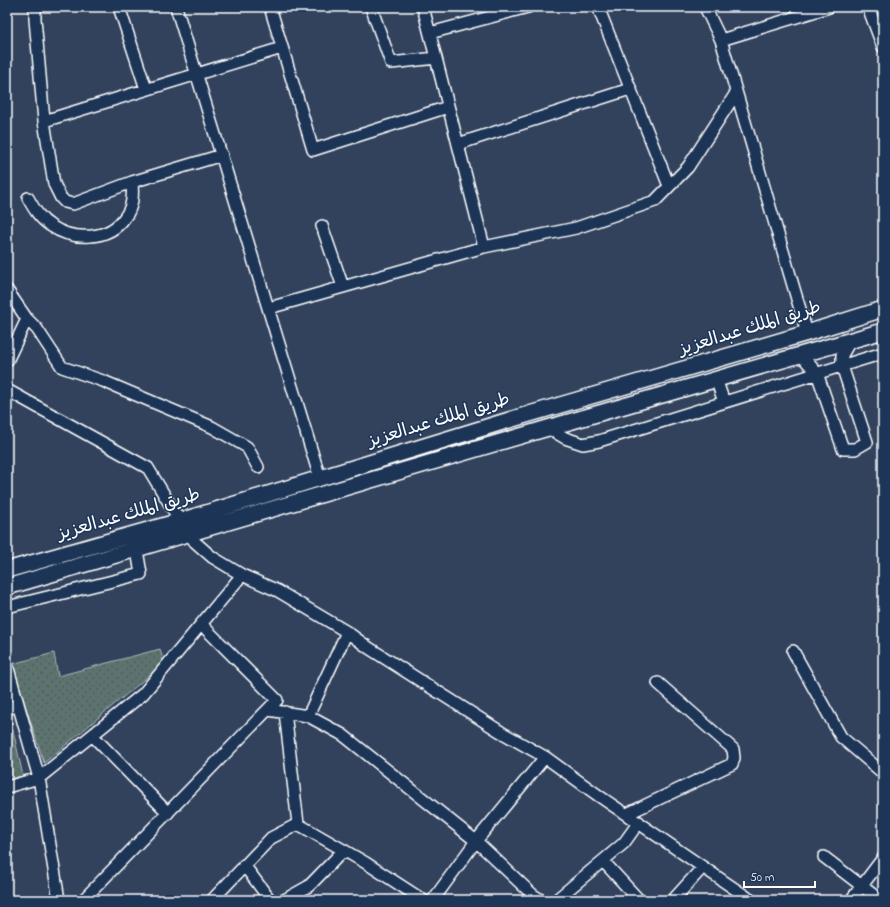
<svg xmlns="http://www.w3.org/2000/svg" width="890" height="907" font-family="'Indie Flower','Playpen Sans Arabic',sans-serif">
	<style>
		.park { fill: url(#park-dots); stroke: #adb9b8 }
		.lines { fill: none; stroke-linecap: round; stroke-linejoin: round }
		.minor-casing { stroke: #fff; stroke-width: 14 }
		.highway-casing { stroke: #fff; stroke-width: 18 }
		.minor { stroke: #1d3557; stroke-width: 11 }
		.highway { stroke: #1d3557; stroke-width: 15 }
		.labels { text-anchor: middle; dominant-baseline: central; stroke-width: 3; stroke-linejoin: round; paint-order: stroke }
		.street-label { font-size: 18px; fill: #fff; stroke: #1d3557 }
	</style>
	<defs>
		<pattern id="park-dots" width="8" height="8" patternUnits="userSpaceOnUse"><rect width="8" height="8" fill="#5b7370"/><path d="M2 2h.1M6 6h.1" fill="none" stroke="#525c5a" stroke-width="1.8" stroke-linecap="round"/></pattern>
	</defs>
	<rect width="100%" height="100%" fill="#32425d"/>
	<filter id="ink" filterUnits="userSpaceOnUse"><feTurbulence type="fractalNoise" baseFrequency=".025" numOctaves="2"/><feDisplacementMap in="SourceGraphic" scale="8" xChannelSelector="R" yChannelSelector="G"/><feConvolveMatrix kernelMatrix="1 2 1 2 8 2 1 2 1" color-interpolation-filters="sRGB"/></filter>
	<g filter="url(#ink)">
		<!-- park -->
		<path class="park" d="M 160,649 L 164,663 L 44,763 L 12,664 L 54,653 L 58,676 Z
			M 11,721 L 23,776 L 7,780 L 7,723 Z"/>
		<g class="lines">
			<!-- minor casing -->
			<g class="minor-casing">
				<path id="minor" d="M 35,7 L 35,19 L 44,121 L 54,184 L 61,198 L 65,202 L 73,204 L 132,182 L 222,155
					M 119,7 L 146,89
					M 176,7 L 320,478
					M 270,7 L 313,150 L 448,107
					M 371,7 L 391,63 L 436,58
					M 598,7 L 669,186
					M 705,7 L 721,40 L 807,333
					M 868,7 L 883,47
					M 430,33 L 528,7
					M 721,40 L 829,7
					M 44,121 L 282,48
					M 458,144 L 630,89
					M 28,198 C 34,209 40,219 51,226 C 73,241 109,241 125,217 C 133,207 133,195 132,182
					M 322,226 L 343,287
					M 484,247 L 576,228 L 655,201 L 688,167 L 736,93
					M 7,290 L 27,319 L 37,329 L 62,367 L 103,381 L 212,427 L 247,447 L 258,467
					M 269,308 L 484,247 L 423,7
					M 801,355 L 817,373 L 843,449 L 855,449 L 867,442 L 842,366 L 842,355 L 850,341
					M 7,361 L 27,319
					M 716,379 L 724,402
					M 7,390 L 148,468 L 180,521 L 195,542 L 212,557 L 242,575 L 278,591 L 347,632 L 369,648 L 501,732 L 545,757 L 599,796 L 751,900
					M 548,428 L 565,438 L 583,444 L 599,441 L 883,353
					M 7,607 L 141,574 L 137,550
					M 793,651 L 841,737 L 883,773
					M 7,665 L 39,778 L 59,900
					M 7,709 L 18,705
					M 268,710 L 308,716 L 343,735 L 476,841 L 533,895 L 541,900
					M 285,712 L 298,824
					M 308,716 L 347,632
					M 92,735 L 168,813
					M 7,787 L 39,778 L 143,694 L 242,575
					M 627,814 L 732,764 L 734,758 L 733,749 L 658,683
					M 824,857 L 880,900
					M 603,861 L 639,900
					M 244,865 L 270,900
					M 83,900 L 277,700 L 201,624
					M 212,900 L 271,838 L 298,824 L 366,863 L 423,900
					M 284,900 L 309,886 L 344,850
					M 433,900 L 476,841 L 545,757
					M 556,900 L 624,843 L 639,822
					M 673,900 L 703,867
					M 851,900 L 883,858"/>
			</g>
			<!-- highway casing -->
			<g class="highway-casing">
				<path id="highway" d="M 7,570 L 180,521 L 519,417 L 807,333 L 883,309
					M 7,587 L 548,428 L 883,331"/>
			</g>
			<!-- minor -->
			<use href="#minor" class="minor"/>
			<!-- highway -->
			<use href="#highway" class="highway"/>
		</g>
	</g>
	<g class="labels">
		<!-- street labels -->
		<g class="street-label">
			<text transform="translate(750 329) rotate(-17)">طريق الملك عبدالعزيز</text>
			<text transform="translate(439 421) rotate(-17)">طريق الملك عبدالعزيز</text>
			<text transform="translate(129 515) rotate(-16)">طريق الملك عبدالعزيز</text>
		</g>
	</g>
	<!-- margin -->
	<rect width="890" height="907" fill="none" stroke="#1d3557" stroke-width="24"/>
	<rect x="12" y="12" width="866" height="883" fill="none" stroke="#fff" stroke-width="1.5" filter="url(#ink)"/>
	<!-- scale -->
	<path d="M744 881v6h71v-6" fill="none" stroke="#ffffff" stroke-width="2"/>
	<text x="750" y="881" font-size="12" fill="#ffffff" stroke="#1d3557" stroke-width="3" paint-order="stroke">50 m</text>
</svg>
